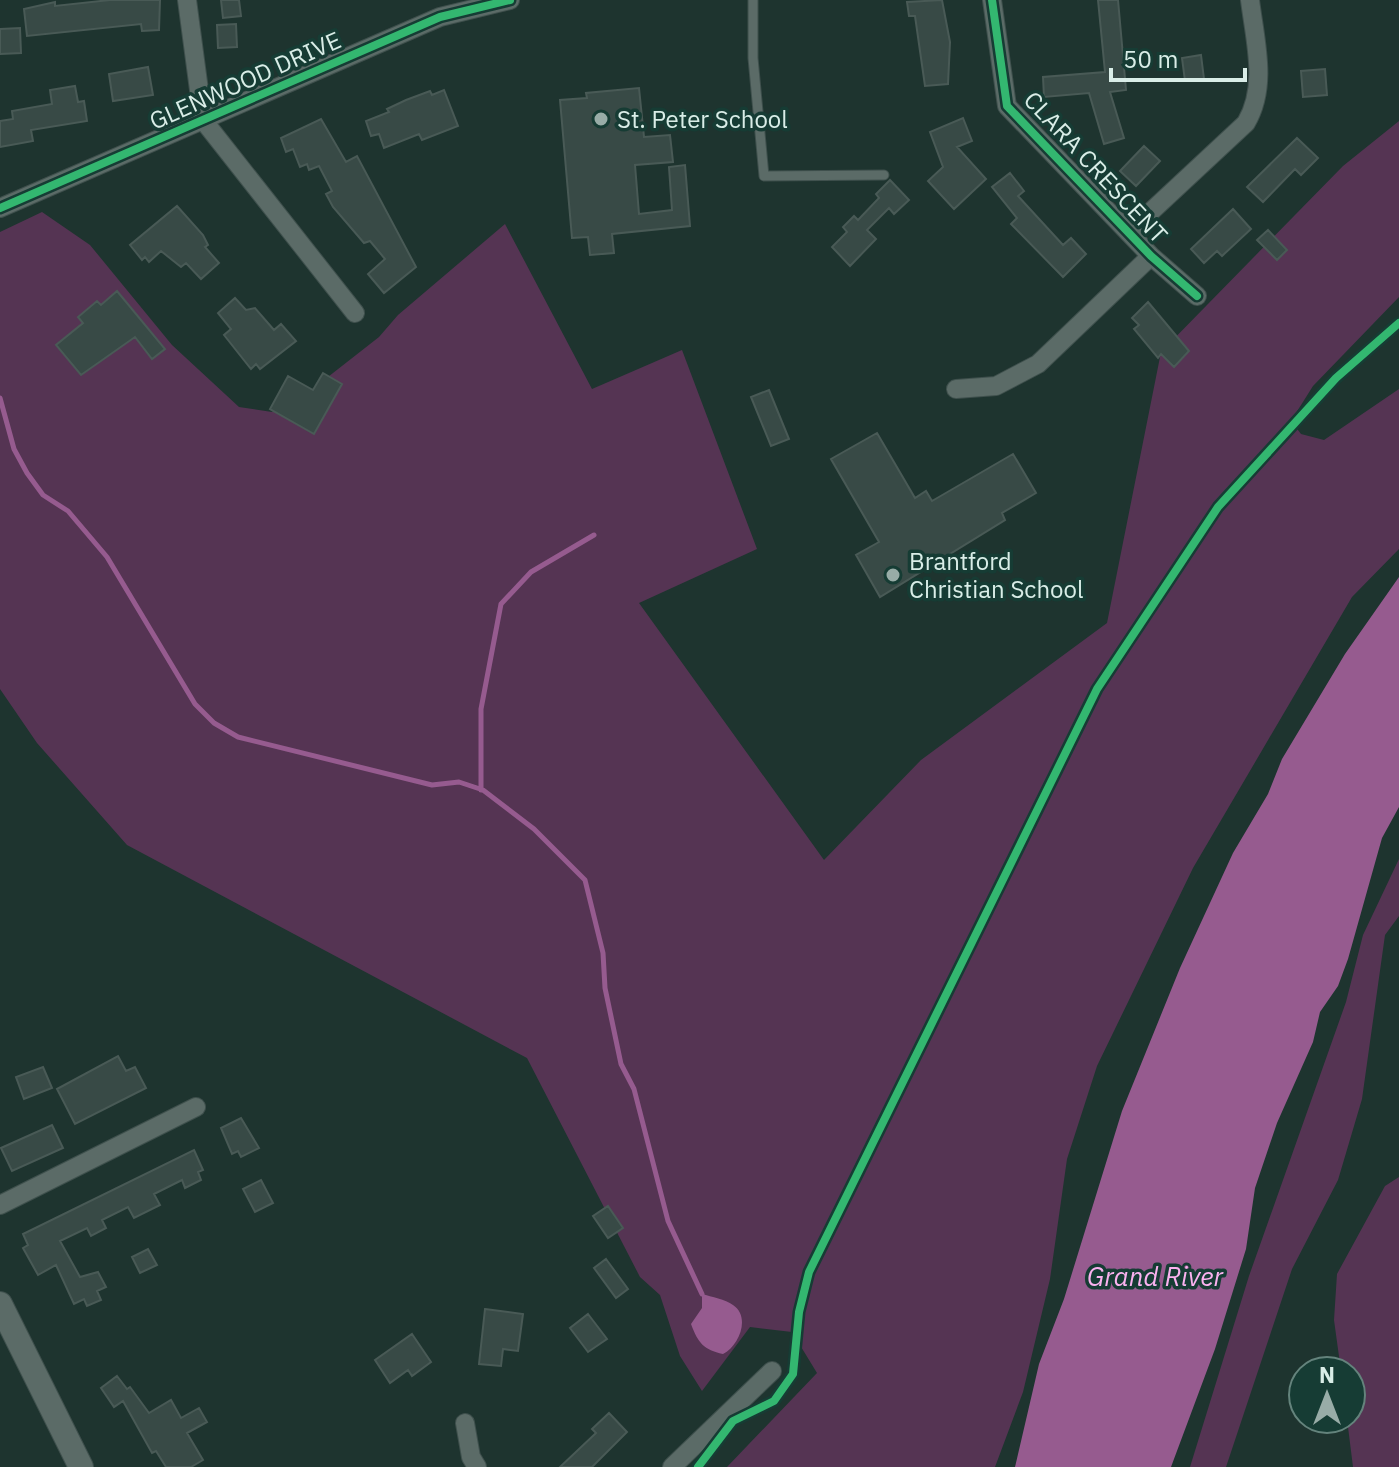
<svg xmlns="http://www.w3.org/2000/svg" width="1399" height="1467" font-family="'IBM Plex Sans',sans-serif">
	<style>
		.green { fill: #553453 }
		.water { fill: #965b8f }
		.lines { fill: none; stroke-linecap: round; stroke-linejoin: round }
		.stream { stroke: #965b8f; stroke-width: 5 }
		.building { fill: #384a46; stroke: #495a56; stroke-width: 2 }
		.service-casing { stroke: #3f504d; stroke-width: 11 }
		.minor-casing { stroke: #3f504d; stroke-width: 20 }
		.tertiary-casing { stroke: #3f504d; stroke-width: 26 }
		.service { stroke: #5b6b67; stroke-width: 9 }
		.minor { stroke: #5b6b67; stroke-width: 18 }
		.tertiary { stroke: #5b6b67; stroke-width: 24 }
		.cycleway-casing { stroke: #163c34; stroke-width: 13 }
		.cycleway { stroke: #33b770; stroke-width: 8 }
		.poi-dot { fill: #98aca7; stroke: #163c34; stroke-width: 3 }
		.labels { text-anchor: middle; dominant-baseline: central; stroke-width: 7; stroke-linejoin: round; paint-order: stroke }
		.street-label { font-size: 24px; fill: #d9ede7; stroke: #163c34 }
		.poi-label { font-size: 24px; fill: #d9ede7; stroke: #163c34; text-anchor: start }
		.water-label { font-size: 26px; font-style: italic; fill: #fbb2f0; stroke: #163c34 }
	</style>
	<rect width="100%" height="100%" fill="#1e342f"/>
	<!-- green -->
	<path class="green" d="M 1399,121 L 1399,297 L 1313,386 L 1291,421 L 1301,434 L 1324,440 L 1399,389 L 1399,549 L 1352,597 L 1193,868 L 1097,1066 L 1067,1159 L 1050,1279 L 1023,1392 L 995,1467 L 727,1467 L 817,1373 L 792,1332 L 750,1327 L 702,1391 L 680,1356 L 660,1295 L 640,1277 L 527,1058 L 127,845 L 37,743 L 0,689 L 0,232 L 42,212 L 90,245 L 172,345 L 239,407 L 272,412 L 310,391 L 379,337 L 398,315 L 505,224 L 592,389 L 682,350 L 757,549 L 639,603 L 824,860 L 921,760 L 1107,623 L 1161,352 L 1343,166 Z
		M 1399,859 L 1399,916 L 1385,935 L 1362,1099 L 1338,1180 L 1292,1269 L 1226,1467 L 1190,1467 L 1249,1276 L 1346,1002 L 1363,935 Z
		M 1399,1177 L 1399,1467 L 1353,1467 L 1347,1419 L 1351,1419 L 1351,1371 L 1341,1371 L 1334,1320 L 1337,1274 L 1385,1186 Z"/>
	<!-- water -->
	<path class="water" d="M 1399,577 L 1399,807 L 1382,838 L 1348,959 L 1338,986 L 1320,1012 L 1313,1042 L 1277,1123 L 1255,1188 L 1246,1249 L 1215,1349 L 1171,1467 L 1015,1467 L 1039,1364 L 1064,1299 L 1122,1111 L 1180,968 L 1233,853 L 1268,794 L 1282,759 L 1345,654 Z
		M 702,1294 C 712,1297 725,1299 733,1305 C 751,1317 739,1346 723,1354 C 704,1350 698,1343 691,1324 L 702,1308 Z"/>
	<g class="lines">
		<!-- stream -->
		<path class="stream" d="M 0,398 L 14,449 L 27,473 L 43,495 L 68,511 L 107,557 L 195,704 L 214,723 L 238,737 L 432,785 L 459,782 L 483,790 L 534,829 L 585,880 L 603,953 L 605,988 L 621,1064 L 634,1089 L 668,1221 L 702,1294
			M 481,790 L 481,709 L 501,604 L 531,572 L 594,535"/>
	</g>
	<!-- building -->
	<path class="building" d="M 110,0 L 160,0 L 159,30 L 142,31 L 141,24 L 27,36 L 24,9 L 55,2 L 55,6 Z
		M 221,0 L 239,0 L 241,16 L 223,18 Z
		M 942,0 L 950,42 L 948,84 L 925,86 L 915,16 L 909,16 L 907,2 Z
		M 1098,0 L 1118,0 L 1126,90 L 1110,92 L 1124,138 L 1104,144 L 1089,93 L 1044,97 L 1043,77 L 1105,72 Z
		M 236,24 L 237,47 L 218,48 L 217,25 Z
		M 20,28 L 21,53 L 0,54 L 0,29 Z
		M 1201,55 L 1204,79 L 1185,81 L 1182,58 Z
		M 148,67 L 153,95 L 113,101 L 109,74 Z
		M 1325,69 L 1327,95 L 1303,97 L 1301,71 Z
		M 75,86 L 78,102 L 84,101 L 87,121 L 31,130 L 33,141 L 0,147 L 0,121 L 13,119 L 12,111 L 52,104 L 50,90 Z
		M 639,88 L 644,137 L 670,135 L 673,162 L 635,165 L 639,214 L 672,210 L 669,167 L 685,165 L 690,226 L 612,234 L 614,253 L 590,255 L 588,237 L 572,238 L 560,100 L 587,98 L 586,93 Z
		M 444,90 L 458,126 L 422,140 L 419,134 L 384,148 L 379,134 L 371,136 L 366,121 L 389,112 L 387,109 L 406,100 L 430,91 L 432,95 Z
		M 963,118 L 972,141 L 957,147 L 986,179 L 954,209 L 928,181 L 943,167 L 930,132 Z
		M 321,119 L 346,162 L 357,156 L 416,267 L 384,293 L 368,274 L 385,259 L 370,241 L 364,243 L 333,207 L 326,194 L 332,191 L 319,166 L 309,170 L 307,164 L 300,167 L 293,149 L 286,152 L 281,138 Z
		M 1297,138 L 1318,158 L 1301,175 L 1295,169 L 1263,202 L 1247,187 Z
		M 1144,146 L 1160,161 L 1136,186 L 1120,171 Z
		M 1010,173 L 1024,191 L 1018,196 L 1063,245 L 1071,238 L 1086,254 L 1063,277 L 1011,224 L 1017,218 L 992,187 Z
		M 890,180 L 909,200 L 894,214 L 889,208 L 867,230 L 876,239 L 850,266 L 832,247 L 847,232 L 843,227 L 854,216 L 858,220 L 879,198 L 876,194 Z
		M 177,206 L 203,235 L 208,245 L 205,247 L 219,263 L 201,279 L 186,263 L 181,267 L 161,251 L 149,262 L 145,257 L 142,260 L 130,245 Z
		M 1233,209 L 1251,229 L 1222,256 L 1217,251 L 1204,263 L 1191,249 Z
		M 1268,230 L 1287,250 L 1277,260 L 1257,240 Z
		M 117,291 L 165,349 L 152,359 L 135,337 L 81,375 L 56,345 L 83,323 L 78,317 L 97,301 L 101,305 Z
		M 235,298 L 246,310 L 255,308 L 274,330 L 281,324 L 296,341 L 260,369 L 256,364 L 251,369 L 224,335 L 231,329 L 218,313 Z
		M 1148,302 L 1189,351 L 1174,367 L 1161,354 L 1158,358 L 1134,329 L 1139,325 L 1132,318 Z
		M 323,373 L 342,384 L 314,434 L 270,409 L 288,376 L 313,390 Z
		M 769,390 L 789,439 L 771,446 L 751,397 Z
		M 877,433 L 915,498 L 926,491 L 932,501 L 1013,454 L 1036,493 L 1002,513 L 1005,520 L 880,597 L 856,555 L 879,542 L 831,459 Z
		M 118,1056 L 126,1071 L 135,1067 L 146,1088 L 75,1124 L 57,1089 Z
		M 43,1067 L 52,1088 L 24,1099 L 16,1077 Z
		M 241,1118 L 259,1148 L 241,1157 L 238,1151 L 232,1154 L 221,1128 Z
		M 52,1125 L 63,1148 L 12,1171 L 1,1148 Z
		M 194,1150 L 203,1170 L 198,1172 L 201,1180 L 185,1188 L 182,1180 L 154,1194 L 160,1205 L 134,1218 L 128,1207 L 102,1220 L 106,1228 L 91,1236 L 87,1228 L 60,1241 L 80,1277 L 98,1272 L 106,1287 L 97,1291 L 101,1300 L 87,1306 L 84,1299 L 74,1304 L 56,1265 L 38,1275 L 23,1248 L 28,1245 L 23,1234 Z
		M 261,1180 L 273,1203 L 255,1212 L 243,1189 Z
		M 608,1206 L 623,1228 L 608,1238 L 593,1216 Z
		M 148,1249 L 157,1265 L 140,1273 L 132,1257 Z
		M 606,1259 L 628,1289 L 616,1298 L 594,1268 Z
		M 485,1309 L 523,1314 L 518,1351 L 503,1349 L 501,1366 L 479,1364 Z
		M 588,1314 L 607,1339 L 588,1352 L 570,1328 Z
		M 412,1334 L 431,1362 L 412,1376 L 408,1370 L 390,1383 L 375,1360 Z
		M 117,1376 L 127,1389 L 130,1387 L 149,1413 L 171,1400 L 181,1418 L 199,1408 L 207,1422 L 187,1433 L 203,1460 L 191,1467 L 166,1467 L 156,1451 L 152,1453 L 123,1401 L 114,1407 L 101,1388 Z
		M 609,1413 L 627,1432 L 592,1467 L 560,1467 L 596,1433 L 592,1429 Z"/>
	<g class="lines">
		<!-- service casing -->
		<g class="service-casing">
			<path id="service" d="M 753,0 L 753,58 L 764,176 L 884,175"/>
		</g>
		<!-- minor casing -->
		<g class="minor-casing">
			<path id="minor" d="M 187,0 L 203,120 L 355,313
				M 992,0 L 1007,106 L 1151,256 L 1197,296
				M 0,208 L 440,17 L 510,0
				M 1129,232 L 1246,123 C 1268,86 1255,41 1250,0
				M 956,389 L 996,386 L 1038,364 L 1151,256
				M 0,1205 L 196,1107
				M 465,1423 L 471,1457 L 477,1467
				M 672,1467 L 772,1371"/>
		</g>
		<!-- tertiary casing -->
		<g class="tertiary-casing">
			<path id="tertiary" d="M 0,1304 L 81,1467"/>
		</g>
		<!-- service -->
		<use href="#service" class="service"/>
		<!-- minor -->
		<use href="#minor" class="minor"/>
		<!-- tertiary -->
		<use href="#tertiary" class="tertiary"/>
		<!-- cycleway casing -->
		<g class="cycleway-casing">
			<path id="cycleway" d="M 992,0 L 1007,106 L 1151,256 L 1197,296
				M 0,208 L 440,17 L 510,0
				M 698,1467 L 733,1421 L 774,1401 L 793,1374 L 799,1312 L 809,1272 L 1097,689 L 1218,507 L 1336,378 L 1399,323"/>
		</g>
		<!-- cycleway -->
		<use href="#cycleway" class="cycleway"/>
	</g>
	<!-- markers -->
	<g class="poi-dot">
		<circle cx="601" cy="119" r="8"/>
		<circle cx="893" cy="575" r="8"/>
	</g>
	<g class="labels">
		<!-- street labels -->
		<g class="street-label">
			<text transform="translate(245 80) rotate(-24)">GLENWOOD DRIVE</text>
			<text transform="translate(1096 167) rotate(47)">CLARA CRESCENT</text>
		</g>
		<!-- poi labels -->
		<g class="poi-label">
			<text x="617" y="119">St. Peter School</text>
			<text x="909" y="561">Brantford<tspan x="909" dy="28">Christian School</tspan></text>
		</g>
		<!-- water labels -->
		<g class="water-label">
			<text x="1155" y="1276">Grand River</text>
		</g>
	</g>
	<!-- north arrow -->
	<g transform="translate(1327 1395)"><circle r="38" fill="#163c34" stroke="#64837c" stroke-width="2"/>
	<path d="M0-6L14 30L0 20L-14 30Z" fill="#98aca7"/>
	<text y="-12" font-size="22" font-weight="bold" text-anchor="middle" fill="#d9ede7">N</text>
	</g>
	<!-- scale -->
	<path d="M1111 68v12h134v-12" fill="none" stroke="#d9ede7" stroke-width="4"/>
	<text x="1123" y="68" font-size="24" fill="#d9ede7" stroke="#163c34" stroke-width="6" paint-order="stroke">50 m</text>
</svg>
